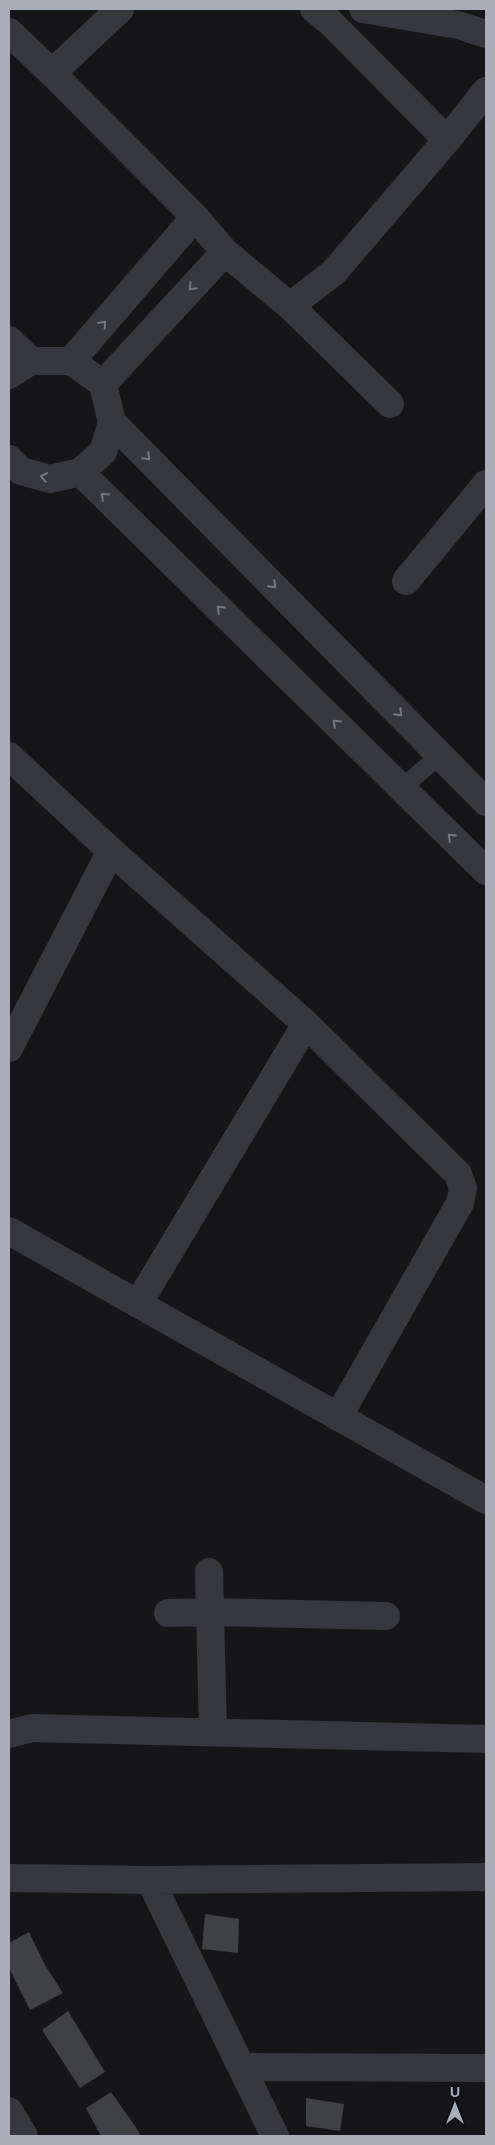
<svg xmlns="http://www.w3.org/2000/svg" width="495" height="2145" font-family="Arial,sans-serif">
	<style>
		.building { fill: #404145 }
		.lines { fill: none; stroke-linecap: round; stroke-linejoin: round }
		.lane { stroke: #37383d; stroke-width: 18 }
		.street { stroke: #37383d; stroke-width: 28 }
		.oneway { stroke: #757881 }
	</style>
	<rect width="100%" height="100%" fill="#161618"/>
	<!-- building -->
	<path class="building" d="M 205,1914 L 239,1919 L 238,1953 L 202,1949 Z
		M 29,1932 L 45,1965 L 63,1993 L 30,2010 L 9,1968 L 9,1943 Z
		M 68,2011 L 105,2072 L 80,2088 L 42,2030 Z
		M 111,2092 L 135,2126 L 141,2136 L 101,2136 L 86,2108 Z
		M 306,2098 L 344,2104 L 340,2131 L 306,2126 Z"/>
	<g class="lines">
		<!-- lane -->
		<path class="lane" d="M 402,788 L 440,755"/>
		<!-- street -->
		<path class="street" d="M 363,9 L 458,25 L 486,34
			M 9,32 L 52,73 L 195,217 L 225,252 L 290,306 L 334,272 L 447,140 L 330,22 L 314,9
			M 52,73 L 120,9
			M 447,140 L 486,91
			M 290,306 L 390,404
			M 9,340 L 31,361
			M 71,361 L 195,217
			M 9,375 L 31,361 L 71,361 L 103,384 L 112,422 L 103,452 L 80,472 L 50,479 L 21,471 L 9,459
			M 103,384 L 225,252
			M 112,422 L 486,802
			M 80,472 L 486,871
			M 406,581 L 486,484
			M 9,756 L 111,851 L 9,1048
			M 111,851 L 306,1024 L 458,1174 L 463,1188 L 460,1203 L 338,1417
			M 9,1231 L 486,1500
			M 138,1304 L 306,1024
			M 209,1572 L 213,1732
			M 168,1613 L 210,1612 L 386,1616
			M 9,1734 L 32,1728 L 486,1739
			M 9,1878 L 150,1880 L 486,1877
			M 150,1880 L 275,2136
			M 242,2067 L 486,2068
			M 9,2111 L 24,2136"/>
	</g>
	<!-- one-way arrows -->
	<defs><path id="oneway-chevron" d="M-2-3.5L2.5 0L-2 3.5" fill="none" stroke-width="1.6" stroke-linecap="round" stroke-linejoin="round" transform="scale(1.25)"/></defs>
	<g class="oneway">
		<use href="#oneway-chevron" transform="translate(192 287) rotate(133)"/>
		<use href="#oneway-chevron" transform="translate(103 324) rotate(-49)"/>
		<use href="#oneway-chevron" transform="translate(147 457) rotate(45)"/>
		<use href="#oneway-chevron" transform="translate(44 477) rotate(-169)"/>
		<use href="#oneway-chevron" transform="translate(104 496) rotate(-136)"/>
		<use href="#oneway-chevron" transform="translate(273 585) rotate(45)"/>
		<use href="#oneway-chevron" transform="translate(220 609) rotate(-136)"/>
		<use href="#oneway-chevron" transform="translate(399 713) rotate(45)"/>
		<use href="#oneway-chevron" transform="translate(336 723) rotate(-136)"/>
		<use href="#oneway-chevron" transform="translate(451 837) rotate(-136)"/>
	</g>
	<!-- border -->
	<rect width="495" height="2145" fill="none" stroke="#a8adb8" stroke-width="20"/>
	<!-- north arrow -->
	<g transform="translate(455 2105)" stroke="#111113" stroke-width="4" paint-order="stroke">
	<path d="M0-4L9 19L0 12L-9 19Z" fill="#a8adb8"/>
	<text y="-8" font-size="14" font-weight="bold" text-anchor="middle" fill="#a8adb8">U</text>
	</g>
</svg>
